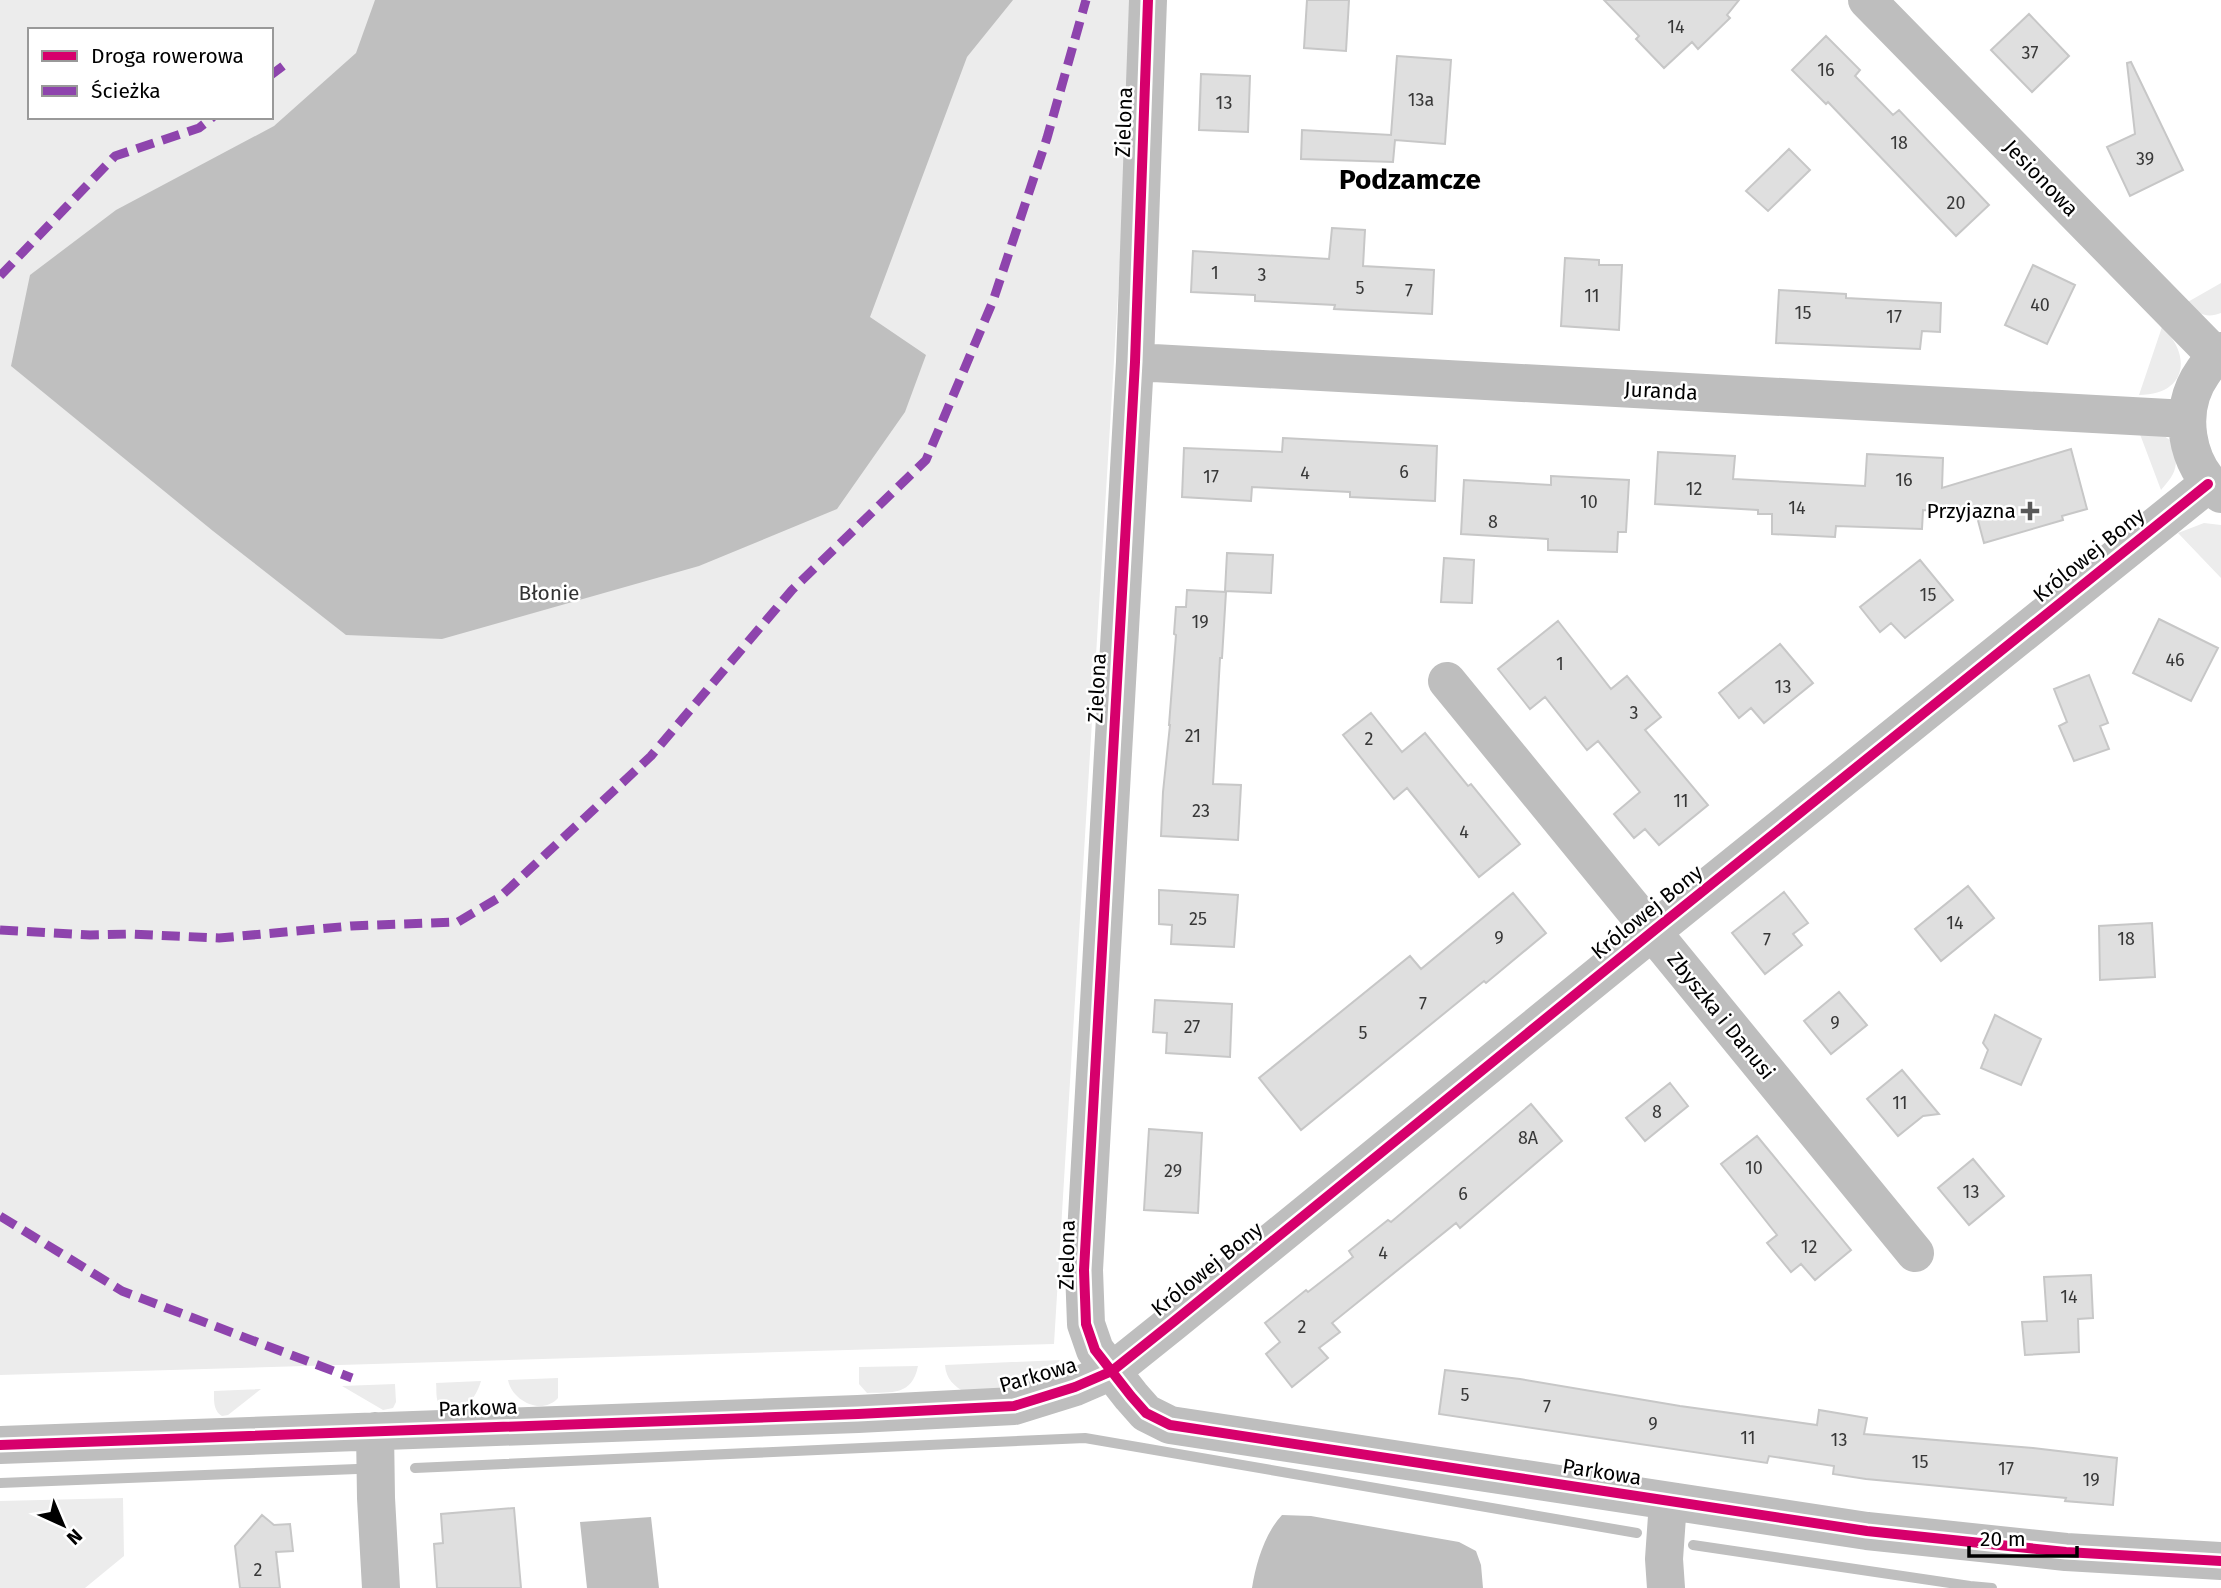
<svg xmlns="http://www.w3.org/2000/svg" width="2221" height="1588" font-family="'Fira Sans',sans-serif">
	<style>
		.green { fill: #ececec; fill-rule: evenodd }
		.water { fill: #bfbfbf }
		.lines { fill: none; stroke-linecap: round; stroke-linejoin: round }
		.stream { stroke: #bfbfbf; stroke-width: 10 }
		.building { fill: #dfdfdf; stroke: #c7c7c7; stroke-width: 2 }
		.street { stroke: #bebebe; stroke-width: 38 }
		.quiet { stroke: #8e44ad; stroke-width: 9; stroke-dasharray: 18 9; stroke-linecap: butt }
		.cycleway-casing { stroke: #fff; stroke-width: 15 }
		.cycleway { stroke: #d6006c; stroke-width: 10 }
		.poi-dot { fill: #595959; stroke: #fff; stroke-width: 2.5 }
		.labels { text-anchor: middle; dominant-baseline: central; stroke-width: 5; stroke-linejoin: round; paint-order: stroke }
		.number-label { font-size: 18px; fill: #383838 }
		.street-label { font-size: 21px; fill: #000; stroke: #fff }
		.poi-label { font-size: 21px; fill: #000; stroke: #fff; text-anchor: end }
		.park-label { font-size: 21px; fill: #333; stroke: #fff }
		.district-label { font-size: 28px; font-weight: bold; fill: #000; stroke: #fff }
	</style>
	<rect width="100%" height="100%" fill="#fff"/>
	<!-- green -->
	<path class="green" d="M 0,0 L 1136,0 L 1054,1344 L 0,1375 ZM 30,30 L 271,30 L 271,117 L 30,117 Z
		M 2221,283 L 2221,313 C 2206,319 2197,313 2186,303 Z
		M 2162,327 C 2193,356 2186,395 2139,395 Z
		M 2138,429 L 2160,433 L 2174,443 C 2178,467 2177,472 2161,490 Z
		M 2204,523 L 2221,525 L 2221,578 L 2178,533 Z
		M 1060,1360 C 1040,1389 998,1388 966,1393 C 954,1386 946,1379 945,1365 Z
		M 918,1366 C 912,1396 892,1392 867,1393 L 859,1384 L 859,1367 Z
		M 558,1378 L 558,1398 C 542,1416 512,1401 508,1380 Z
		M 481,1381 C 477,1395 468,1410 450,1409 C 447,1409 442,1407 440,1405 C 435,1400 437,1389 436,1383 Z
		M 395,1384 L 396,1402 L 393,1408 L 383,1410 L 342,1386 Z
		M 261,1389 L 228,1415 L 222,1416 C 213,1411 214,1400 214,1391 Z
		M 123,1498 L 124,1556 L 85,1588 L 0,1588 L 0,1501 Z"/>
	<!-- water -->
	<path class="water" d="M 375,0 L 1013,0 L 967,57 L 870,317 L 926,355 L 905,412 L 837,509 L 699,566 L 442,639 L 346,635 L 213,531 L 11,366 L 30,275 L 116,210 L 274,126 L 356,53 Z
		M 1282,1515 L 1311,1516 L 1459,1542 L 1476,1551 L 1481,1565 L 1483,1588 L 1252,1588 C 1256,1563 1265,1533 1282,1515 Z
		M 651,1517 L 659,1588 L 587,1588 L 580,1522 Z"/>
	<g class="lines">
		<!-- stream -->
		<path class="stream" d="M 415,1468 L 1085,1438 L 1637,1533
			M 0,1483 L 357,1469
			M 1693,1545 L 1970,1586 L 1992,1588"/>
	</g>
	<!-- building -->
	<path class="building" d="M 1307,0 L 1349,0 L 1346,51 L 1304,48 Z
		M 1604,0 L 1739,0 L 1727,15 L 1730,18 L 1698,49 L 1692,42 L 1664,68 L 1636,39 L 1639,36 Z
		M 2029,14 L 2069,56 L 2032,92 L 1991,50 Z
		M 1826,36 L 1860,70 L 1855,76 L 1893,115 L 1899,110 L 1989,205 L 1956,236 L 1828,102 L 1826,104 L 1792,70 Z
		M 1397,56 L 1451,60 L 1445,144 L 1395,140 L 1393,162 L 1301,159 L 1302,130 L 1391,135 Z
		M 2131,62 L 2183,170 L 2130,196 L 2107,147 L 2135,134 L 2127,63 Z
		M 1201,74 L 1250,76 L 1248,132 L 1199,130 Z
		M 1789,149 L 1810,170 L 1768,211 L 1746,191 Z
		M 1332,228 L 1365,230 L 1363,266 L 1434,270 L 1432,314 L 1334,309 L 1335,305 L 1255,301 L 1255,295 L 1191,292 L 1193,251 L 1329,259 Z
		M 1565,258 L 1599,260 L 1599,265 L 1622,265 L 1619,330 L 1561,326 Z
		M 2033,265 L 2075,285 L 2047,344 L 2005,325 Z
		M 1779,290 L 1846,294 L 1846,298 L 1941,303 L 1940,332 L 1922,331 L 1920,349 L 1776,343 Z
		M 1283,438 L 1437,446 L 1435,501 L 1350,497 L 1350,492 L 1252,487 L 1251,501 L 1182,497 L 1184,448 L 1282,452 Z
		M 2071,449 L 2087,509 L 2062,516 L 2063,520 L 1984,543 L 1976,513 L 1923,510 L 1922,529 L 1836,526 L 1835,537 L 1772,534 L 1772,514 L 1758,514 L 1758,510 L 1655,504 L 1658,452 L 1735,456 L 1733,479 L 1865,486 L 1867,454 L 1943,458 L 1942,488 Z
		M 1551,476 L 1629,480 L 1626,532 L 1618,532 L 1617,552 L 1548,550 L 1548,539 L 1461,534 L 1464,480 L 1551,485 Z
		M 1227,553 L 1273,555 L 1271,593 L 1225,591 Z
		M 1444,558 L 1474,560 L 1472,603 L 1441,602 Z
		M 1920,560 L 1953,600 L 1905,638 L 1891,623 L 1880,632 L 1860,607 Z
		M 1187,590 L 1226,592 L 1222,658 L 1220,658 L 1213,784 L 1241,785 L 1238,840 L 1161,836 L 1163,792 L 1170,725 L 1169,725 L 1176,635 L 1174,634 L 1176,607 L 1186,607 Z
		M 2159,619 L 2218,648 L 2191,701 L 2133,673 Z
		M 1558,621 L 1611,689 L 1627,676 L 1661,717 L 1645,730 L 1708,805 L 1659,845 L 1645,829 L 1634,838 L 1614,814 L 1640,792 L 1598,741 L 1587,750 L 1545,697 L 1530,709 L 1498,669 Z
		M 1780,644 L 1813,683 L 1764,723 L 1751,708 L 1739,718 L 1719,693 Z
		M 2089,675 L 2108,723 L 2100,726 L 2109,749 L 2074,761 L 2059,726 L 2067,722 L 2054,689 Z
		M 1371,713 L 1402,752 L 1425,733 L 1468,786 L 1471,784 L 1520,844 L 1479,877 L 1407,788 L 1394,799 L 1343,735 Z
		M 1968,886 L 1994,918 L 1941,961 L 1915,929 Z
		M 1159,890 L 1238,895 L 1234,947 L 1171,944 L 1172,925 L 1159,924 Z
		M 1784,892 L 1808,923 L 1793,934 L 1802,945 L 1765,974 L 1732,933 Z
		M 1513,893 L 1546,933 L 1486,983 L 1484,981 L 1301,1130 L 1259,1078 L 1410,956 L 1421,969 Z
		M 2152,923 L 2155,977 L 2100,980 L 2099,926 Z
		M 1839,992 L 1867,1025 L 1831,1054 L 1804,1021 Z
		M 1155,1000 L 1232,1004 L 1230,1057 L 1166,1053 L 1167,1033 L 1153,1032 Z
		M 1995,1015 L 2041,1039 L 2021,1085 L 1981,1068 L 1988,1050 L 1983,1043 Z
		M 1902,1070 L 1939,1114 L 1923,1116 L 1898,1136 L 1867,1099 Z
		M 1670,1083 L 1688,1106 L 1645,1141 L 1626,1118 Z
		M 1531,1104 L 1562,1141 L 1460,1228 L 1456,1223 L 1332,1323 L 1340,1332 L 1319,1348 L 1328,1358 L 1292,1387 L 1266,1354 L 1280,1342 L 1265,1323 L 1306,1290 L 1308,1292 L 1353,1257 L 1349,1251 L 1388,1220 L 1391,1222 Z
		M 1149,1129 L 1202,1133 L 1198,1213 L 1144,1210 Z
		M 1757,1136 L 1851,1250 L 1815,1280 L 1801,1264 L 1791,1272 L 1767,1243 L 1777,1235 L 1721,1164 Z
		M 1973,1159 L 2004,1196 L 1969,1225 L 1938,1188 Z
		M 2091,1275 L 2093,1318 L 2078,1319 L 2079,1352 L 2025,1355 L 2022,1322 L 2047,1321 L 2044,1277 Z
		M 1445,1370 L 1520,1379 L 1680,1406 L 1817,1425 L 1819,1410 L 1867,1418 L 1864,1434 L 2033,1448 L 2117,1458 L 2113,1505 L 2065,1501 L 2066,1498 L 1866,1479 L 1833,1474 L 1834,1466 L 1769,1456 L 1767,1463 L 1439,1414 Z
		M 514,1508 L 521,1588 L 437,1588 L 434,1544 L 443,1543 L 441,1514 Z
		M 262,1515 L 274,1525 L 290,1524 L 293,1551 L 276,1552 L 280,1588 L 240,1588 L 235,1546 Z"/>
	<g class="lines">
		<!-- street -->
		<path class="street" d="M 1148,0 L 1135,362 L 1084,1270 L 1086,1324 L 1095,1350 L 1131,1396 L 1146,1413 L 1170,1425 L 1867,1531 L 2066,1552 L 2221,1561
			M 1867,0 L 2215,355
			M 2221,351 C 2213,356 2209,364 2203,372 C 2176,410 2185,465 2221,494
			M 1135,362 L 2187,419
			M 1447,681 L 1915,1253
			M 375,1431 L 376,1498 L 381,1588
			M 0,1445 L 858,1414 L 1014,1406 L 1075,1387 L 1112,1371 L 1172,1323 L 1652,932 L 2208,484
			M 1666,1588 L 1664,1559 L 1668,1502"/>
		<!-- quiet -->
		<path class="quiet" d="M 271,75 L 283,66
			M 0,276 L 115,156 L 199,128 L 213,117
			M 0,930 L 90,935 L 131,934 L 219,938 L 351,926 L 458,922 L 500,897 L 651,756 L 792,590 L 926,460 L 993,301 L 1047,138 L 1086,0
			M 0,1216 L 122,1291 L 352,1378"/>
		<!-- cycleway casing -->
		<g class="cycleway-casing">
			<path id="cycleway" d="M 1148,0 L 1135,362 L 1084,1270 L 1086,1324 L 1095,1350 L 1131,1396 L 1146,1413 L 1170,1425 L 1867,1531 L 2066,1552 L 2221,1561
				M 0,1445 L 858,1414 L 1014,1406 L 1075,1387 L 1112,1371 L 1172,1323 L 1652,932 L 2208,484"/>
		</g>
		<!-- cycleway -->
		<use href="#cycleway" class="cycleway"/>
	</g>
	<!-- markers -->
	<path class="poi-dot" d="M2026.5 500.5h7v7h7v7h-7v7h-7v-7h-7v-7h7z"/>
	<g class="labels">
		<!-- number labels -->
		<g class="number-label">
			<text x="1676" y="27">14</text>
			<text x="2030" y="53">37</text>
			<text x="1826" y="70">16</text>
			<text x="1421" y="100">13a</text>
			<text x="1224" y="103">13</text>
			<text x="1899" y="143">18</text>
			<text x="2145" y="159">39</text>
			<text x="1956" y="203">20</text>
			<text x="1215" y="273">1</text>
			<text x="1262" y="275">3</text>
			<text x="1360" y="288">5</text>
			<text x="1409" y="291">7</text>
			<text x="1592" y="296">11</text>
			<text x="2040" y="305">40</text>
			<text x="1803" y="313">15</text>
			<text x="1894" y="317">17</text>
			<text x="1404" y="472">6</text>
			<text x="1305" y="473">4</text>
			<text x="1211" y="477">17</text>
			<text x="1904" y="480">16</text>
			<text x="1694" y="489">12</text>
			<text x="1589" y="502">10</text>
			<text x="1797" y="508">14</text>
			<text x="1493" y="522">8</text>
			<text x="1928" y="595">15</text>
			<text x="1200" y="622">19</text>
			<text x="2175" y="660">46</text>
			<text x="1560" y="664">1</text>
			<text x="1783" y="687">13</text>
			<text x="1634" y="713">3</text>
			<text x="1193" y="736">21</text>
			<text x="1369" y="739">2</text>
			<text x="1681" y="801">11</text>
			<text x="1201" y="811">23</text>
			<text x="1464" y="832">4</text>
			<text x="1198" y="919">25</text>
			<text x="1955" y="923">14</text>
			<text x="1499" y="938">9</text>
			<text x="2126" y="939">18</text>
			<text x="1767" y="940">7</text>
			<text x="1423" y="1004">7</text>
			<text x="1835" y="1023">9</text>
			<text x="1192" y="1027">27</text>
			<text x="1363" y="1033">5</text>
			<text x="1900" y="1103">11</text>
			<text x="1657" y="1112">8</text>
			<text x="1528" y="1138">8A</text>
			<text x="1754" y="1168">10</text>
			<text x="1173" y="1171">29</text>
			<text x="1971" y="1192">13</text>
			<text x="1463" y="1194">6</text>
			<text x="1809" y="1247">12</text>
			<text x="1383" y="1253">4</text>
			<text x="2069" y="1297">14</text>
			<text x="1302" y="1327">2</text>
			<text x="1465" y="1395">5</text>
			<text x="1547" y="1407">7</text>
			<text x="1653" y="1424">9</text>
			<text x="1748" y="1438">11</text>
			<text x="1839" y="1440">13</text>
			<text x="1920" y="1462">15</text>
			<text x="2006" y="1469">17</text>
			<text x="2091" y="1480">19</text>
			<text x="258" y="1570">2</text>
		</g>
		<!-- street labels -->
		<g class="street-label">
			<text transform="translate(1124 122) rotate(-88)">Zielona</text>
			<text transform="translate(2041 178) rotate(46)">Jesionowa</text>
			<text transform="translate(1661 391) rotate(3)">Juranda</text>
			<text transform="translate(2089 555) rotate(-39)">Królowej Bony</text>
			<text transform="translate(1097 688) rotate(-87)">Zielona</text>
			<text transform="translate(1647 912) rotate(-39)">Królowej Bony</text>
			<text transform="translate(1721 1016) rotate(51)">Zbyszka i Danusi</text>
			<text transform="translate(1067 1255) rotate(-89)">Zielona</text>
			<text transform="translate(1207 1269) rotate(-39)">Królowej Bony</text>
			<text transform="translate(1038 1375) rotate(-16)">Parkowa</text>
			<text transform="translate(478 1408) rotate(-2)">Parkowa</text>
			<text transform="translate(1602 1472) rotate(9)">Parkowa</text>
		</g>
		<!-- poi labels -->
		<g class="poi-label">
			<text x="2016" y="511">Przyjazna</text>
		</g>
		<!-- park labels -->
		<g class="park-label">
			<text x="549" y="593">Błonie</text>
		</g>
		<!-- district labels -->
		<g class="district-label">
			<text x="1410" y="179">Podzamcze</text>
		</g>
	</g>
	<!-- legend -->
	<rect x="28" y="28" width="245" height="91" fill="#ffffff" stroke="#999999" stroke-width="2"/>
	<rect x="42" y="51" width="35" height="10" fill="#d6006c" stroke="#999999" stroke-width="2"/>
	<text x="91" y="63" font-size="21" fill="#000000">Droga rowerowa</text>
	<rect x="42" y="86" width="35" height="10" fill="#8e44ad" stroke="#999999" stroke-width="2"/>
	<text x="91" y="98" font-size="21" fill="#000000">Ścieżka</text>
	<!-- north arrow -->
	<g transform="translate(63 1525) rotate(136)" stroke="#ffffff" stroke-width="5" paint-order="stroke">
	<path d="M0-5L12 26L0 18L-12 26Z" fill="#000000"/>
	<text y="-10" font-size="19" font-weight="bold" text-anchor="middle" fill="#000000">N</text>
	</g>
	<!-- scale -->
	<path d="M1969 1546v10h108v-10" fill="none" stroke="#000000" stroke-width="3.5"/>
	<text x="1980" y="1546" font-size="21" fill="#000000" stroke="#ffffff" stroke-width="5" paint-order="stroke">20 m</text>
</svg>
